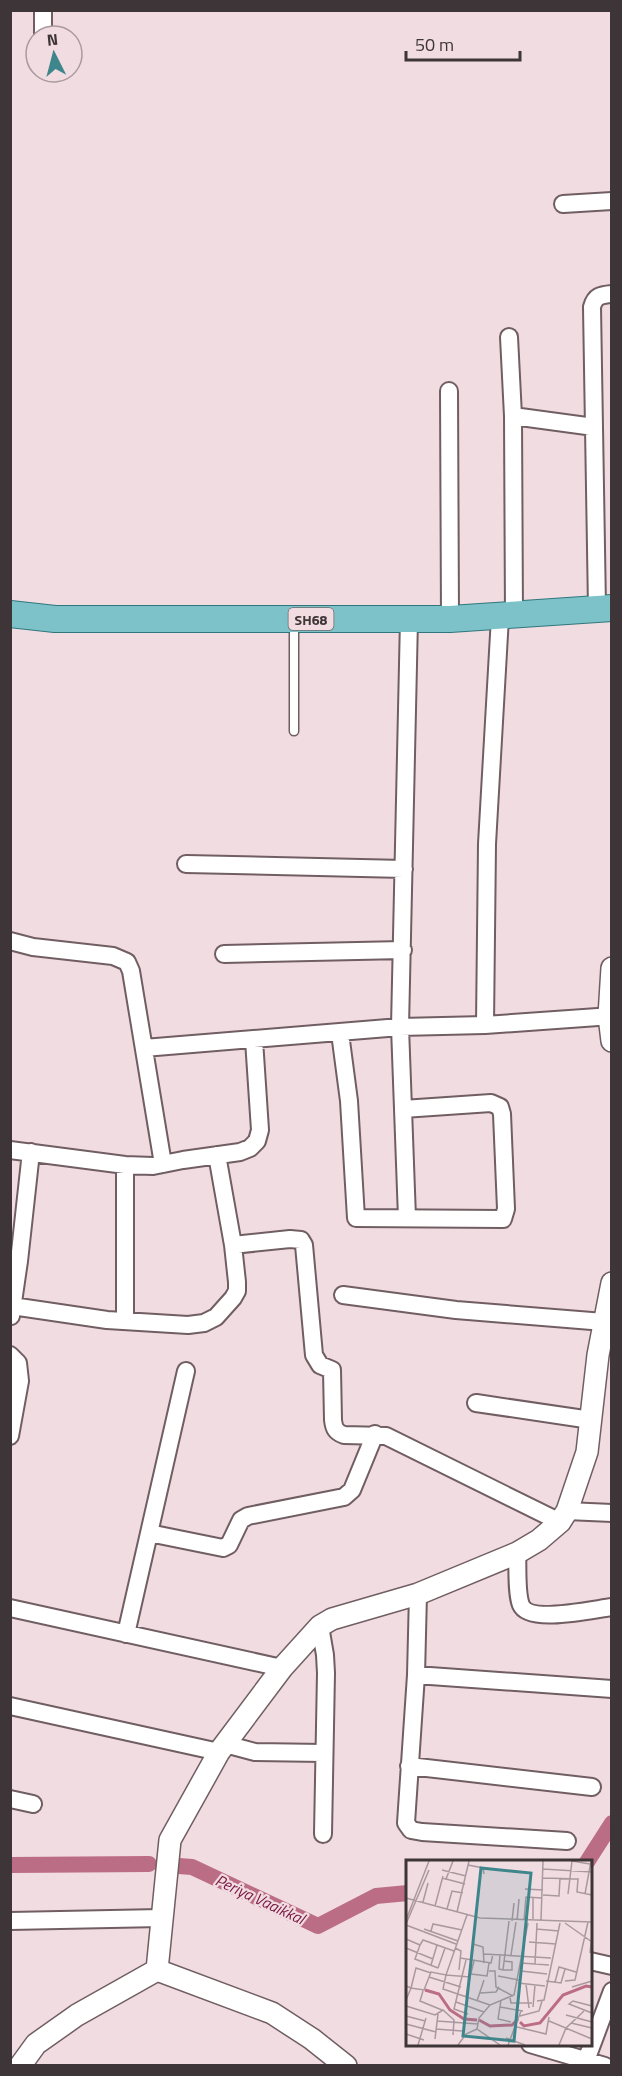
<svg xmlns="http://www.w3.org/2000/svg" width="622" height="2076" font-family="'Titillium Web',sans-serif">
	<style>
		.lines { fill: none; stroke-linecap: round; stroke-linejoin: round }
		.canal { stroke: #bc6d86; stroke-width: 16 }
		.service-casing { stroke: #705e62; stroke-width: 11 }
		.minor-casing { stroke: #705e62; stroke-width: 20 }
		.tertiary-casing { stroke: #705e62; stroke-width: 24 }
		.primary-casing { stroke: #2f777d; stroke-width: 28 }
		.service { stroke: #fff; stroke-width: 8 }
		.minor { stroke: #fff; stroke-width: 16 }
		.tertiary { stroke: #fff; stroke-width: 21 }
		.primary { stroke: #7dc2c8; stroke-width: 26 }
		.labels { text-anchor: middle; dominant-baseline: central; stroke-width: 4.5; stroke-linejoin: round; paint-order: stroke }
		.shield { fill: #f1dce2; stroke: #73676a; stroke-width: 1.5 }
		.shield-label { font-size: 14px; font-weight: bold; fill: #3d3537 }
		.water-label { font-size: 16px; font-style: italic; fill: #791841; stroke: #f1dce2 }
		.inset-river { fill: none; stroke: #bc6d86; stroke-width: 3 }
		.inset-road { fill: none; stroke: #a9999e; stroke-width: 1.5 }
		.view { fill: #3e868c; fill-opacity: 0.15; stroke: #3e868c; stroke-width: 3 }
		.inset-edge { fill: none; stroke: #3d3537; stroke-width: 3 }
	</style>
	<rect width="100%" height="100%" fill="#f1dce2"/>
	<g class="lines">
		<!-- canal -->
		<path class="canal" d="M 587,1862 L 612,1823
			M 10,1865 L 149,1864
			M 179,1866 L 192,1867 L 318,1926 L 376,1896 L 408,1893"/>
		<!-- service casing -->
		<g class="service-casing">
			<path id="service" d="M 294,620 L 294,731"/>
		</g>
		<!-- minor casing -->
		<g class="minor-casing">
			<path id="minor" d="M 43,10 L 43,36
				M 563,204 L 612,201
				M 509,337 L 513,416 L 514,616
				M 449,391 L 450,619
				M 513,416 L 594,427
				M 597,608 L 592,307 C 595,296 600,295 612,294
				M 186,864 L 404,869
				M 10,941 L 33,947 L 113,956 L 127,962 L 131,971 L 163,1164
				M 224,954 L 403,950
				M 485,1025 L 487,844 L 500,617
				M 340,1033 L 349,1101 L 356,1218 L 503,1219 L 506,1209 L 502,1114 L 500,1107 L 491,1103 L 403,1109
				M 144,1048 L 400,1027 L 485,1025 L 612,1016
				M 10,1150 L 125,1165 L 153,1166 L 183,1160 L 240,1152 L 250,1148 L 257,1141 L 260,1130 L 254,1040
				M 407,1218 L 400,1027 L 409,619
				M 233,1245 L 290,1239 L 301,1240 L 304,1245 L 314,1355 L 320,1365 L 332,1370 L 333,1420 C 334,1429 336,1432 344,1435 L 386,1436 L 560,1522
				M 343,1295 L 456,1310 L 604,1322
				M 12,1306 L 107,1320 L 188,1325 L 204,1323 L 216,1317 L 233,1298 L 237,1291 L 237,1282 L 233,1245 L 217,1155
				M 11,1316 L 19,1261 L 31,1152
				M 125,1321 L 125,1165
				M 10,1355 L 18,1363 L 20,1381 L 10,1436
				M 476,1403 L 591,1420
				M 567,1511 L 612,1513
				M 149,1533 L 223,1548 L 229,1545 L 241,1520 L 248,1516 L 344,1497 L 352,1490 L 375,1434
				M 517,1553 C 518,1567 516,1593 521,1605 C 529,1624 594,1609 612,1607
				M 418,1594 L 416,1675 L 406,1823 L 411,1830 L 422,1832 L 567,1841
				M 10,1608 L 282,1668
				M 320,1626 L 325,1655 L 326,1673 L 323,1834
				M 126,1634 L 186,1371
				M 416,1675 L 612,1689
				M 10,1706 L 219,1752
				M 225,1744 L 255,1752 L 324,1753
				M 409,1766 L 592,1787
				M 10,1799 L 33,1804
				M 10,1921 L 161,1918
				M 590,1961 L 612,1966
				M 530,2044 L 605,2066
				M 584,2066 L 612,1991"/>
		</g>
		<!-- tertiary casing -->
		<g class="tertiary-casing">
			<path id="tertiary" d="M 612,968 L 609,1016 L 612,1041
				M 157,1970 L 170,1840 L 219,1752 L 282,1668 L 320,1626 L 332,1619 L 418,1594 L 517,1553 L 539,1540 L 560,1522 L 567,1511 L 587,1452 L 598,1355 L 612,1283
				M 20,2066 L 36,2044 L 77,2015 L 157,1970 L 272,2013 L 312,2039 L 346,2066"/>
		</g>
		<!-- primary casing -->
		<g class="primary-casing">
			<path id="primary" d="M 10,614 L 55,619 L 450,619 L 612,608"/>
		</g>
		<!-- service -->
		<use href="#service" class="service"/>
		<!-- minor -->
		<use href="#minor" class="minor"/>
		<!-- tertiary -->
		<use href="#tertiary" class="tertiary"/>
		<!-- primary -->
		<use href="#primary" class="primary"/>
	</g>
	<g class="labels">
		<!-- shield labels -->
		<rect class="shield" x="288.5" y="608" width="45" height="22" rx="4.5"/>
		<g class="shield-label">
			<text x="311" y="619">SH68</text>
		</g>
		<!-- water labels -->
		<g class="water-label">
			<text transform="translate(260 1899) rotate(25)">Periya Vaaikkal</text>
		</g>
	</g>
	<!-- overview -->
	<g transform="translate(406 1860)">
		<rect width="186" height="186" fill="#f1dce2"/>
		<path class="inset-river" d="M 19,130 L 33,134 L 44,150 L 58,159 L 71,160M 73,160 L 84,166 L 106,165 L 112,159M 114,162 L 118,166 L 134,163 L 157,135 L 180,126 L 186,127"/>
		<path class="inset-road" d="M 166,1 L 184,4M 62,5 L 77,8 L 78,14M 137,9 L 186,12M 36,10 L 60,16M 36,18 L 40,19 L 47,1M 137,18 L 172,19 L 171,32 L 186,35M 40,19 L 59,24M 119,29 L 137,30M 162,34 L 166,1M 179,34 L 185,1M 137,35 L 153,36 L 154,18M 0,38 L 74,58 L 186,62M 17,42 L 22,23M 29,46 L 37,16M 41,49 L 46,31 L 57,33M 51,52 L 63,1M 127,59 L 127,37M 0,60 L 23,1M 135,60 L 137,1M 106,61 L 108,43M 111,61 L 113,39M 118,61 L 120,37 L 136,38M 159,63 L 186,82M 0,64 L 23,10M 0,65 L 50,84M 18,69 L 52,81M 130,69 L 153,71M 25,71 L 27,64 L 56,70M 0,79 L 14,85 L 9,99 L 32,108M 123,82 L 150,84M 67,84 L 77,87 L 78,103M 14,85 L 17,80 L 48,91M 0,88 L 27,99M 49,88 L 55,91 L 53,110M 184,93 L 186,75M 78,94 L 145,98M 94,94 L 93,109 L 97,110M 105,95 L 110,62M 54,98 L 85,103 L 87,94M 60,100 L 48,149 L 62,154M 68,101 L 64,117 L 40,115 L 37,129 L 84,145M 115,103 L 143,105M 129,104 L 131,63M 25,105 L 31,85M 32,108 L 39,88M 97,110 L 103,61M 97,110 L 106,110 L 106,102 L 98,101M 83,111 L 89,111 L 90,127 L 107,136M 115,111 L 141,114M 65,114 L 81,116 L 83,103M 92,116 L 113,120M 23,117 L 55,127M 140,121 L 155,123 L 159,109M 159,121 L 169,120 L 182,62M 149,122 L 153,107 L 170,112M 112,123 L 139,126M 120,124 L 123,148M 0,126 L 5,128 L 10,108 L 25,113M 166,127 L 186,121M 17,131 L 14,141 L 36,150M 74,133 L 90,132 L 93,127M 60,137 L 64,117M 104,138 L 105,143 L 126,143M 0,140 L 5,128 L 18,130 L 25,112 L 40,115 L 61,55M 95,140 L 92,159 L 105,162M 71,141 L 78,120M 131,141 L 138,140 L 154,63M 50,142 L 78,152M 0,146 L 29,155 L 37,150 L 48,160 L 47,175M 186,146 L 167,141 L 163,144 L 186,153M 94,147 L 117,151M 127,147 L 129,125M 160,155 L 186,162M 0,156 L 19,161M 114,156 L 133,151 L 136,141M 31,161 L 72,164M 143,161 L 186,179M 165,163 L 186,168M 0,164 L 30,172M 111,167 L 140,174 L 143,157M 30,169 L 56,171M 71,169 L 73,158 L 84,145 L 108,135 L 122,63M 71,169 L 94,185M 0,174 L 18,180M 100,178 L 119,185M 29,179 L 32,154M 12,185 L 20,158M 52,185 L 60,174 L 71,169M 102,185 L 115,151M 153,185 L 160,168 L 178,151"/>
		<path class="view" d="M 75,8 L 125,13 L 108,181 L 57,176 Z"/>
		<rect width="186" height="186" class="inset-edge"/>
	</g>
	<!-- border -->
	<rect width="622" height="2076" fill="none" stroke="#3d3537" stroke-width="24"/>
	<!-- north arrow -->
	<g transform="translate(54 54) rotate(354)"><circle r="28" fill="#f1dce2" stroke="#a9999e" stroke-width="1.5"/>
	<path d="M0-4.5L10 22L0 15L-10 22Z" fill="#3e868c"/>
	<text y="-9" font-size="16" font-weight="bold" text-anchor="middle" fill="#3d3537">N</text>
	</g>
	<!-- scale -->
	<path d="M406 51v9h114v-9" fill="none" stroke="#3d3537" stroke-width="3"/>
	<text x="415" y="51" font-size="18" fill="#3d3537" stroke="#f1dce2" stroke-width="4.5" paint-order="stroke">50 m</text>
</svg>
